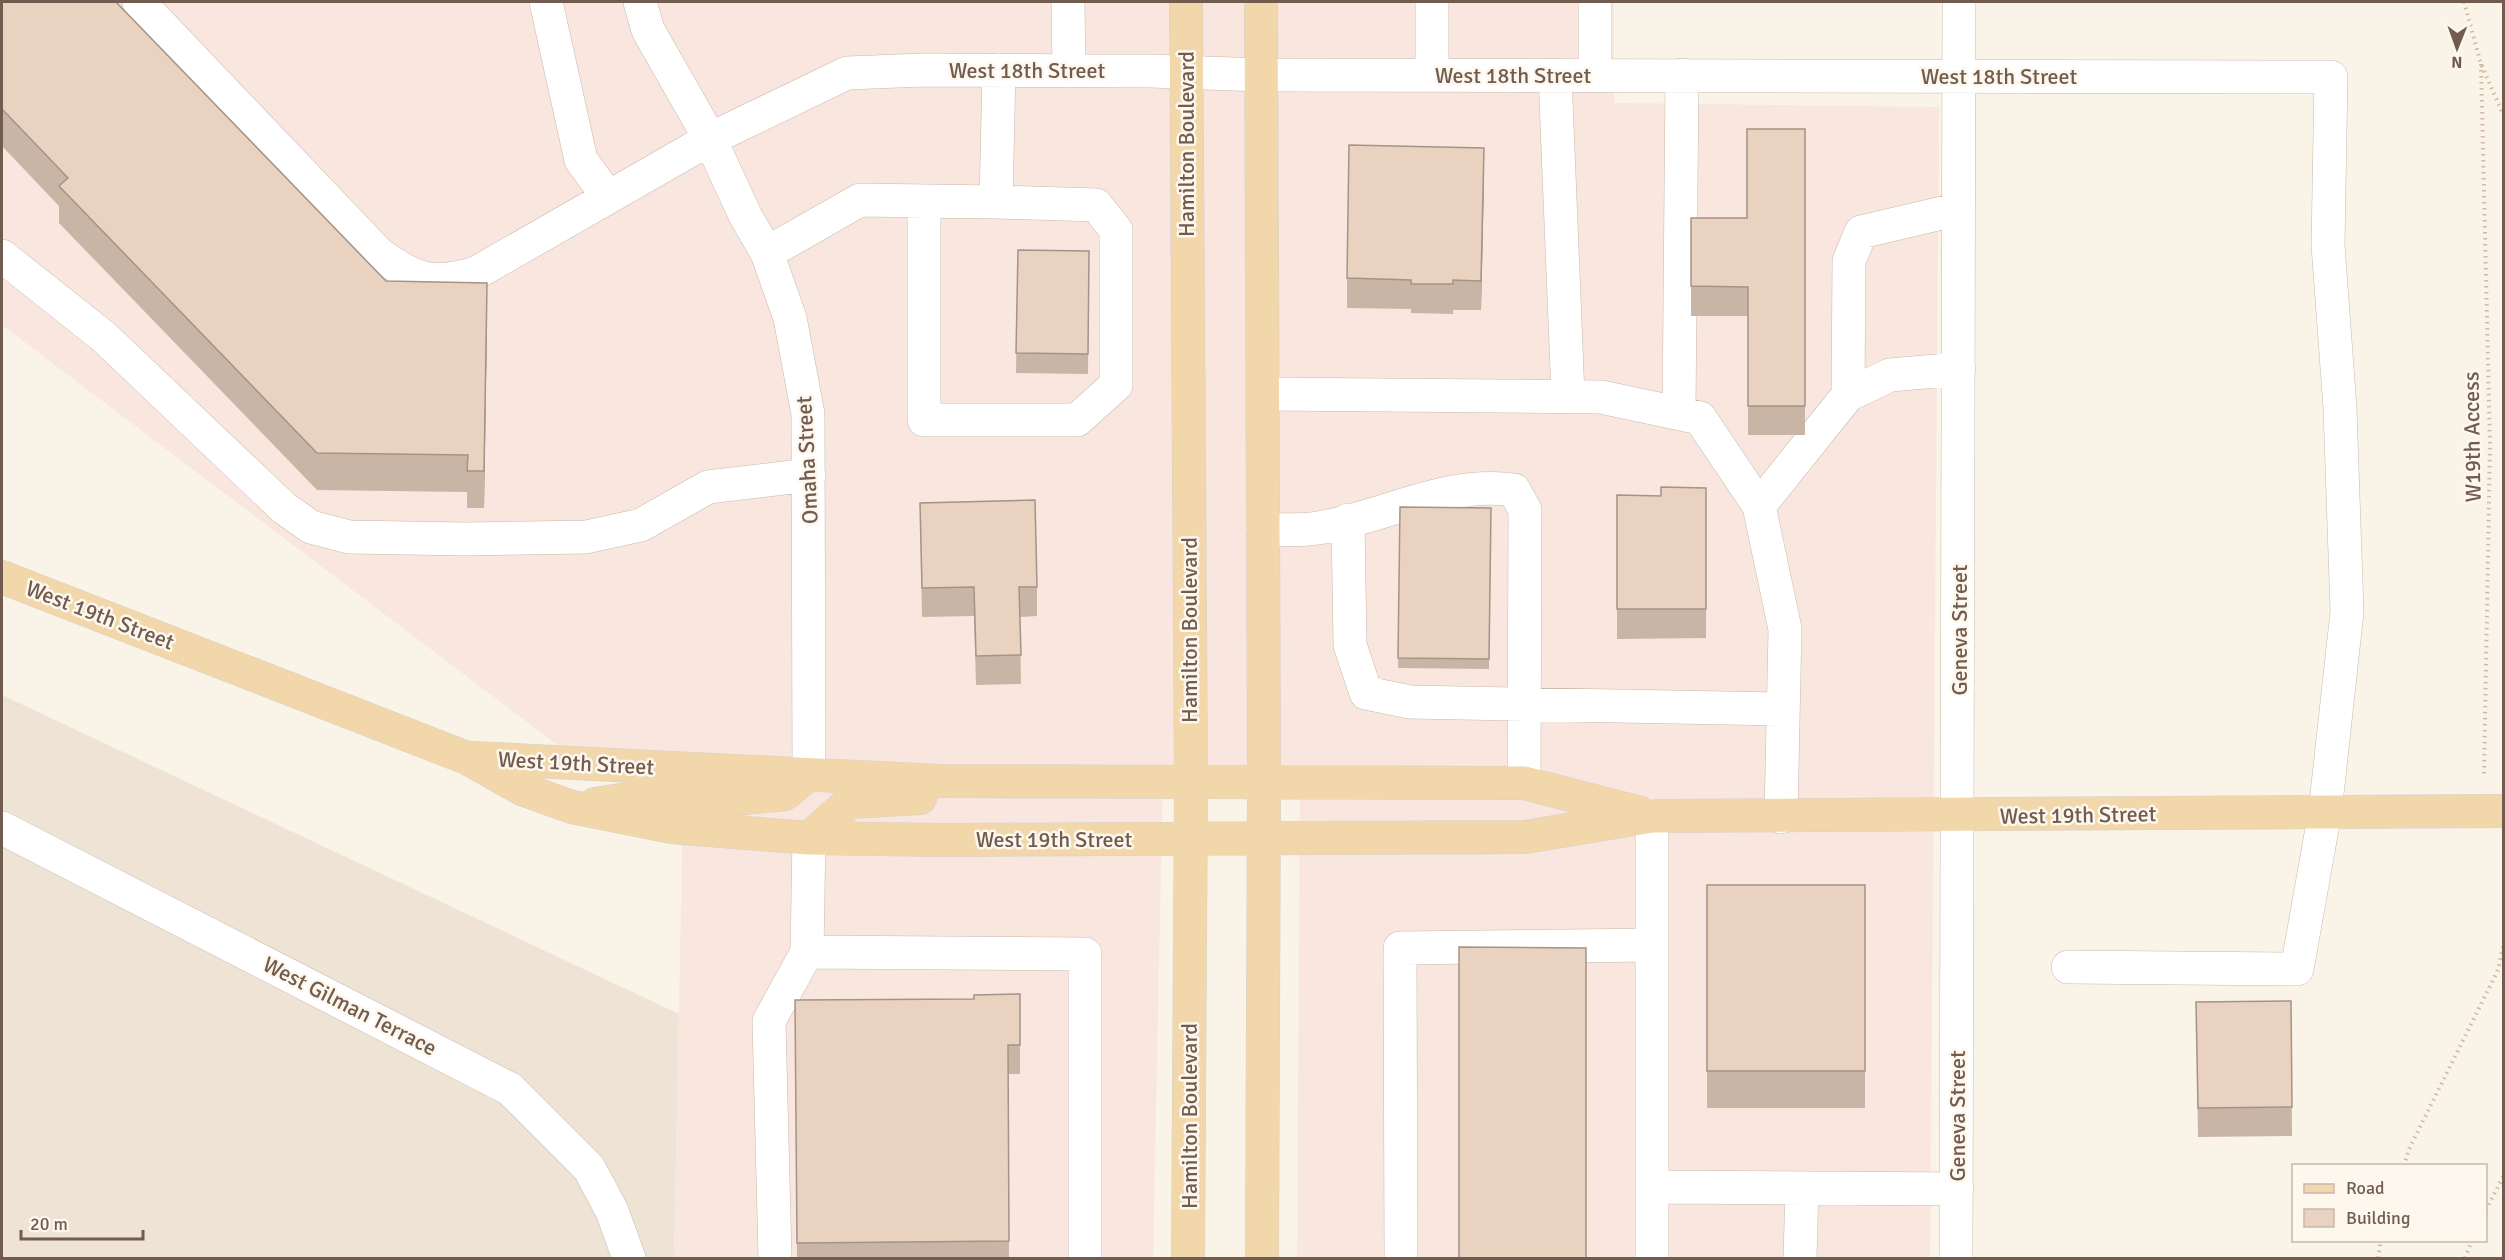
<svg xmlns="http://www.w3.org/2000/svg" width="2505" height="1260" font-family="Signika,sans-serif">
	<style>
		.residential { fill: #eee3d5 }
		.commercial { fill: #f9e6de }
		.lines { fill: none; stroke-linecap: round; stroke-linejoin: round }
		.minor-casing { stroke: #c8baad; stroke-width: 34 }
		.major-casing { stroke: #d7d1ce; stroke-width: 34 }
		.path { stroke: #d1b8a6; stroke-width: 4; stroke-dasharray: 1.5 4.5; stroke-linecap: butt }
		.minor { stroke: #fff; stroke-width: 33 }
		.major { stroke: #f1d7a9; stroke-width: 33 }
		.wall { fill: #c9b5a6 }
		.shaded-wall { fill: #a49387 }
		.building { fill: #ead2c1; stroke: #a49387; stroke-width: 1.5 }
		.labels { text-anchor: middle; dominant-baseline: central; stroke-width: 5; stroke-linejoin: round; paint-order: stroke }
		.street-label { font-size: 22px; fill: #715c4f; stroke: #fdf7ee }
	</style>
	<rect width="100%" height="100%" fill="#faf3e8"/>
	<!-- residential -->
	<path class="residential" d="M 2,695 L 679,1014 L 674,1258 L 2,1258 Z"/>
	<!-- commercial -->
	<path class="commercial" d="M 2,2 L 1614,2 L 1614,103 L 1939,107 L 1930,1258 L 1297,1258 L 1300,783 L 1163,768 L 1153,1258 L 674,1258 L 684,758 L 571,755 L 2,325 Z"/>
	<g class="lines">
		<!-- minor casing -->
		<g class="minor-casing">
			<path id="minor" d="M 139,2 L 379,254 C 415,280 432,286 476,273 L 710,139 L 847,73 L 924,70 L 1151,71 L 1261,75 L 2331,77 L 2328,245 L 2340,408 L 2347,612 L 2325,812 L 2297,969 L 2068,967
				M 546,2 L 581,160 L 608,197
				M 640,2 L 648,30 L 710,139 L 745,215 L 767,253 L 790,318 L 808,414 L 809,775
				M 1068,2 L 1069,71
				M 1432,74 L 1432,2
				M 1555,75 L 1568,396
				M 1595,75 L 1595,2
				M 924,201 L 924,420 L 1077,420 L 1116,385 L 1116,230 L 1096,205 L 996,202
				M 767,253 L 860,200 L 996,202 L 999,70
				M 2,256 L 104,337 L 284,508 L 311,527 L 349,537 L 466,539 L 586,537 L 641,525 L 708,487 L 809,475
				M 1262,394 L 1601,397 L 1700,418 L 1759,506 L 1785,629 L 1781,817
				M 1848,395 L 1849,261 L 1861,232 L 1959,209
				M 1679,413 L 1682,75
				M 1759,506 L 1848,395 L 1890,375 L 1959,369
				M 1348,520 L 1350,645 L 1366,693 L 1410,702 L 1783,709
				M 1263,530 C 1280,529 1300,531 1318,528 C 1383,518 1446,480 1514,490 L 1525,510 L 1524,783
				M 2,828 L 510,1089 L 589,1168 L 612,1211 L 629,1258
				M 807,952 L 1085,954 L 1085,1258
				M 1652,1187 L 1957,1189
				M 775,1258 L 769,1021 L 807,952 L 809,838
				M 1401,1258 L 1400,948 L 1652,945
				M 1652,1258 L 1652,816
				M 1800,1258 L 1802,1188
				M 1956,1258 L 1959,2"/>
		</g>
		<!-- major casing -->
		<g class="major-casing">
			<path id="major" d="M 1186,2 L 1191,781 L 1188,1258
				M 1261,2 L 1264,780 L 1262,1258
				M 2,577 L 467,758 L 522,789 L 572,807 L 672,827 L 809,838 L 943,840 L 1525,837 L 1652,816 L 2504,811
				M 472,758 L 938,781 L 1524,783 L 1640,813
				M 595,804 L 660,794 L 734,799 L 785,794 L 808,775
				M 809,838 L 850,802 L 920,798"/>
		</g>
		<!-- path -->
		<path class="path" d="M 2464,2 L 2481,64 L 2504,116
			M 2481,64 L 2490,445 L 2484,774
			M 2404,1166 L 2409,1149 L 2498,970 L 2504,943
			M 2486,1210 L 2504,1175
			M 2378,1258 L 2381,1240
			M 2465,1258 L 2472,1240"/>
		<!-- minor -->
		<use href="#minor" class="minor"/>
		<!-- major -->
		<use href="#major" class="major"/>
	</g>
	<!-- wall -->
	<path class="wall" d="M 2,2 L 386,281 L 487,320 L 484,508 L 467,508 L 467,492 L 317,490 L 59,223 L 59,206 L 2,146 Z
		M 1805,129 L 1805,435 L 1748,435 L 1748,316 L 1691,316 L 1691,218 L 1747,218 Z
		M 1484,177 L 1481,310 L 1453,310 L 1453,314 L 1411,313 L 1411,309 L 1347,308 L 1347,278 Z
		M 1018,250 L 1089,251 L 1088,374 L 1016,373 Z
		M 1706,488 L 1706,638 L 1617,639 L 1617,495 L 1661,496 Z
		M 920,503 L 1037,587 L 1037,616 L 1020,617 L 1021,684 L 976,685 L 974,616 L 922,617 Z
		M 1400,507 L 1491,508 L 1489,669 L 1398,668 Z
		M 1707,885 L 1865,885 L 1865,1108 L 1707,1108 Z
		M 1020,994 L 1020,1074 L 1008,1074 L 1009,1258 L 797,1258 L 795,1000 L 974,999 Z
		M 2291,1001 L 2292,1136 L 2198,1137 L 2196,1002 Z"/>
	<!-- shaded-wall -->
	<path class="shaded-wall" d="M 1484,148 L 1484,177 L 1481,310 L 1481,281 Z
		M 487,283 L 487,320 L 484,508 L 484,471 Z"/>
	<!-- building -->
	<path class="building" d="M 2,2 L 116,2 L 386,281 L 487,283 L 484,471 L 467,471 L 468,455 L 317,453 L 59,186 L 68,178 L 2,109 Z
		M 1747,129 L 1805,129 L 1805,406 L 1748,406 L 1748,287 L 1691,286 L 1691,218 L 1747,218 Z
		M 1349,145 L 1484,148 L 1481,281 L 1453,280 L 1453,284 L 1411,284 L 1411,280 L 1347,278 Z
		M 1018,250 L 1089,251 L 1088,354 L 1016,353 Z
		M 1661,487 L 1706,488 L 1706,609 L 1617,609 L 1617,495 L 1661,496 Z
		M 1035,500 L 1037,587 L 1019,587 L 1021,655 L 976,656 L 974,587 L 922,588 L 920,503 Z
		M 1400,507 L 1491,508 L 1489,659 L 1398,658 Z
		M 1707,885 L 1865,885 L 1865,1071 L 1707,1071 Z
		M 1459,947 L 1586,948 L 1586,1258 L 1459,1258 Z
		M 1020,994 L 1020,1045 L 1008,1045 L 1009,1241 L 797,1243 L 795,1000 L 974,999 L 974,995 Z
		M 2291,1001 L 2292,1107 L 2198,1108 L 2196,1002 Z"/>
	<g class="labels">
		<!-- street labels -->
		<g class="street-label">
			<text x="1027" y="70">West 18th Street</text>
			<text x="1513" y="75">West 18th Street</text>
			<text x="1999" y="76">West 18th Street</text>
			<text transform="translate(1186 144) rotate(-90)">Hamilton Boulevard</text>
			<text transform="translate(2472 437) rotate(-91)">W19th Access</text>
			<text transform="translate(807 460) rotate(-93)">Omaha Street</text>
			<text transform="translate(100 615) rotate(21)">West 19th Street</text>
			<text transform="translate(1189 630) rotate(-90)">Hamilton Boulevard</text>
			<text transform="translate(1959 630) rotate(-90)">Geneva Street</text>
			<text transform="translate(576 763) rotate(3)">West 19th Street</text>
			<text transform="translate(2078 815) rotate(-1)">West 19th Street</text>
			<text x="1054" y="839">West 19th Street</text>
			<text transform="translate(350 1006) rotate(27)">West Gilman Terrace</text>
			<text transform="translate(1189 1116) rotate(-90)">Hamilton Boulevard</text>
			<text transform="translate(1957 1116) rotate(-90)">Geneva Street</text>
		</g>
	</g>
	<!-- border -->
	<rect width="2505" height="1260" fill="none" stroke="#715c4f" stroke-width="6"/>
	<!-- legend -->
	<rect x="2292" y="1164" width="195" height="78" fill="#fdf7ee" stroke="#c5b9ae" stroke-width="1.5"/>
	<rect x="2304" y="1184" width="30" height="9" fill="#f1d7a9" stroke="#c5b9ae" stroke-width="1.5"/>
	<text x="2346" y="1194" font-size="18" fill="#715c4f">Road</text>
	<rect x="2304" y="1209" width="30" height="18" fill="#ead2c1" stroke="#c5b9ae" stroke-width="1.5"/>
	<text x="2346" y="1224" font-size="18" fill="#715c4f">Building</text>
	<!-- north arrow -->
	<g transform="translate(2457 48) rotate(181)" stroke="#fdf7ee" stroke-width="4.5" paint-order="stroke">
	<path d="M0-4.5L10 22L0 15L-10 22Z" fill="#715c4f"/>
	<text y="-9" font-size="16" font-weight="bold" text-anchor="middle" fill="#715c4f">N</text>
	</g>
	<!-- scale -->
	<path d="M21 1230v9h122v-9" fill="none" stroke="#715c4f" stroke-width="3"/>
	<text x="30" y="1230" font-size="18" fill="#715c4f" stroke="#fdf7ee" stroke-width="4.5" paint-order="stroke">20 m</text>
</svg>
